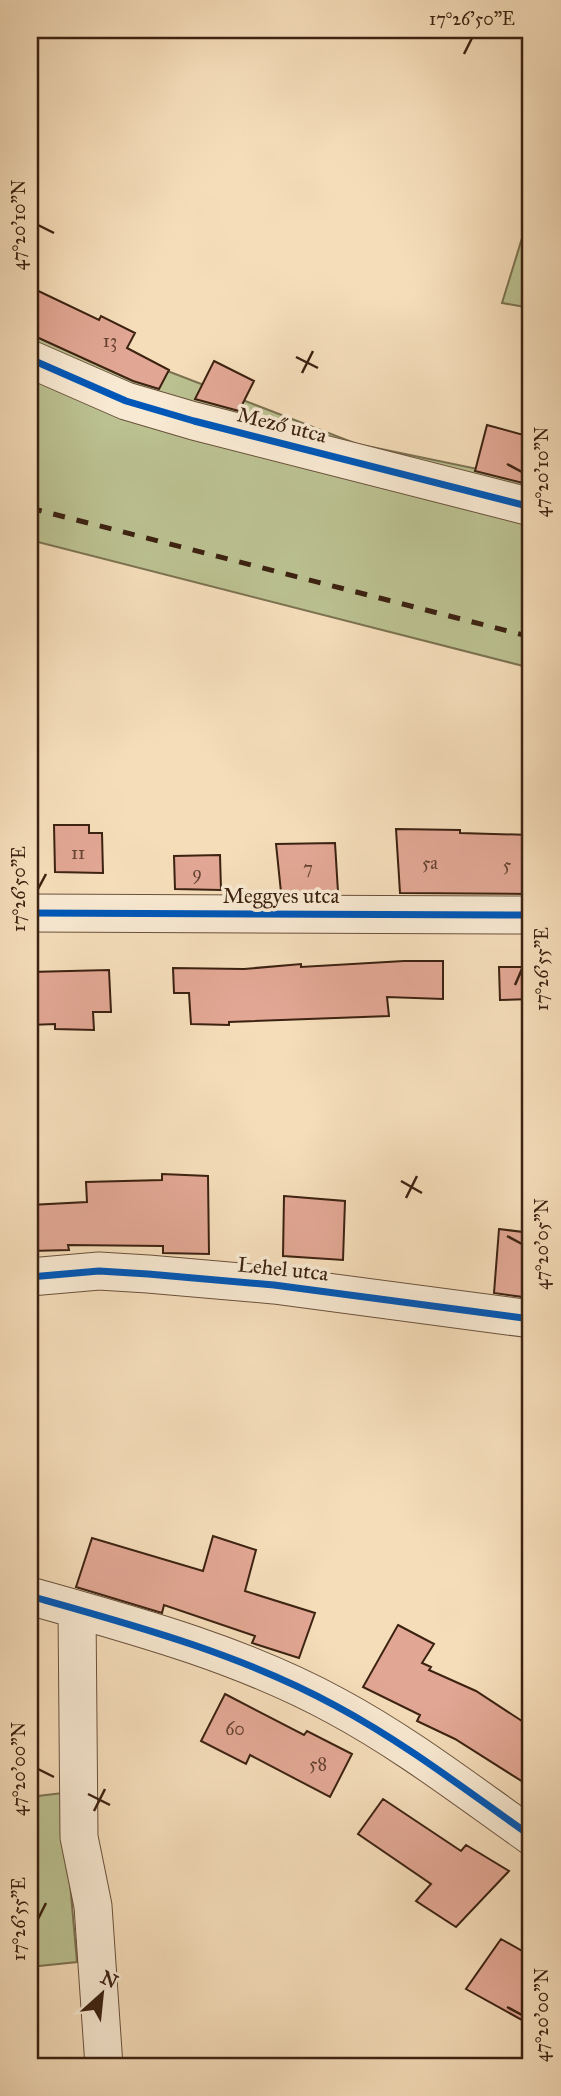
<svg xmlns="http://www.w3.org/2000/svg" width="561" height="2096" font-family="'IM FELL Great Primer',serif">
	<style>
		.green { fill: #bbc191; stroke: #7c7251; stroke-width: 2 }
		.building { fill: #e2a794; stroke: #3c2211; stroke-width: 2 }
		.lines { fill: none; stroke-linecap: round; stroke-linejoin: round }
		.minor-casing { stroke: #6a513b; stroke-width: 39 }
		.minor { stroke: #f8e9d2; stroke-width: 37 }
		.rail { stroke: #3c2211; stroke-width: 5; stroke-dasharray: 12 12; stroke-linecap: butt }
		.cycleway-casing { stroke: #f8e9d2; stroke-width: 11 }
		.cycleway { stroke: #0057b8; stroke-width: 7 }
		.ticks { fill: none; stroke: #3c2211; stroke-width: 2.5 }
		.labels { text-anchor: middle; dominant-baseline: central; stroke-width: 7; stroke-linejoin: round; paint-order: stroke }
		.number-label { font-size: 18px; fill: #664332 }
		.street-label { font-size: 21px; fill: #3c2211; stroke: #f8e9d2 }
		.neatline { fill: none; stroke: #3c2211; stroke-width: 2.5 }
		.ticks-label { font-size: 18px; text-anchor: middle; fill: #3c2211 }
	</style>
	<rect width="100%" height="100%" fill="#f5ddba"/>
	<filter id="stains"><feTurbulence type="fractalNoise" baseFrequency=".00286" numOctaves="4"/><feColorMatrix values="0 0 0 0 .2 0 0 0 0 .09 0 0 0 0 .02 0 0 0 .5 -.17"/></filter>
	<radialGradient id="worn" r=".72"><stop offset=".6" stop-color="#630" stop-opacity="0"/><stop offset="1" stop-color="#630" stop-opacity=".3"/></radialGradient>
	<!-- green -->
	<path class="green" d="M 531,209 L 531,308 L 502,303 Z
		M 30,318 L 357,444 L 531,480 L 531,668 L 30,540 Z
		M 62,1793 L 77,1962 L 30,1967 L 30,1797 Z"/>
	<!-- building -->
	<path class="building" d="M 30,287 L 99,320 L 101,316 L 135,333 L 127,348 L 169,370 L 159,389 L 133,381 L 30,334 Z
		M 214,361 L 254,381 L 239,411 L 195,399 Z
		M 487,425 L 531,437 L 531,485 L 475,471 Z
		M 54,825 L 89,825 L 89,833 L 102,833 L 103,873 L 55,872 Z
		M 396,829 L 460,830 L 460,833 L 531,835 L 531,894 L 400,893 Z
		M 335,843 L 338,892 L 281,892 L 276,844 Z
		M 220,855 L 221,890 L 175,889 L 174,856 Z
		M 404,961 L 443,961 L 443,999 L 387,997 L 389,1016 L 229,1022 L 229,1025 L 191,1024 L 189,993 L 174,993 L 173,968 L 244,969 L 301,964 L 301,967 Z
		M 499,967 L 531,967 L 531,999 L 500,1000 Z
		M 109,970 L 111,1012 L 93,1012 L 94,1030 L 55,1029 L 55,1024 L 30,1025 L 30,972 Z
		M 162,1174 L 208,1176 L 209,1254 L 163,1253 L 163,1246 L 68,1245 L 69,1250 L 30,1251 L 30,1205 L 87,1202 L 86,1182 L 162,1180 Z
		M 284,1196 L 345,1201 L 343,1260 L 283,1256 Z
		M 499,1229 L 531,1233 L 531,1298 L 494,1293 Z
		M 213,1536 L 256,1550 L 245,1591 L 315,1613 L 299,1658 L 252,1643 L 255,1636 L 164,1605 L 162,1613 L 76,1587 L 92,1538 L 203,1571 Z
		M 398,1625 L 434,1644 L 422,1663 L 431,1667 L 429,1670 L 476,1691 L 525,1723 L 522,1728 L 531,1733 L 531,1787 L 455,1739 L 417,1721 L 420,1715 L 363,1687 Z
		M 225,1694 L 304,1735 L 307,1731 L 352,1754 L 330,1797 L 250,1755 L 246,1764 L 201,1741 Z
		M 383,1799 L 461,1851 L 466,1845 L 509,1871 L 456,1927 L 416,1901 L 431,1884 L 358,1834 Z
		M 501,1939 L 531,1956 L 531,2025 L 466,1989 Z"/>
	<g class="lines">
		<!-- minor casing -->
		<g class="minor-casing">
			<path id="minor" d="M 30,359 L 126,401 L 194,421 L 531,507
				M 30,913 L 531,915
				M 30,1277 L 99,1271 L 148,1274 L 274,1285 L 531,1319
				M 30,1596 C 133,1625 241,1654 336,1706 C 405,1743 467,1791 531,1836
				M 77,1610 L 79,1837 L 93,1906 L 104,2066"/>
		</g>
		<!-- minor -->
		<use href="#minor" class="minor"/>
		<!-- rail -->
		<path class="rail" d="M 30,508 L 531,637"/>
		<!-- cycleway casing -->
		<g class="cycleway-casing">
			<path id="cycleway" d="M 30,359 L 126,401 L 194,421 L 531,507
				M 30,913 L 531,915
				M 30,1277 L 99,1271 L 148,1274 L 274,1285 L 531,1319
				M 30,1596 C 133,1625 241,1654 336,1706 C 405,1743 467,1791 531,1836"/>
		</g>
		<!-- cycleway -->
		<use href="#cycleway" class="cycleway"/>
	</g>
	<!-- ticks -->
	<path class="ticks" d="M 464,54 L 472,38M 38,225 L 54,233M 296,357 L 318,368M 302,373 L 313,351M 507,464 L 522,472M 38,889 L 46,874M 515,985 L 522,969M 401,1181 L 422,1193M 406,1198 L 417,1176M 507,1236 L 522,1244M 38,1769 L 54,1777M 88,1794 L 110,1805M 94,1811 L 105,1789M 38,1919 L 46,1903M 507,2007 L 522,2015"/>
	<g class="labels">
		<!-- number labels -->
		<g class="number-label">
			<text x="110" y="341">13</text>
			<text x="78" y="853">11</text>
			<text x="430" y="863">5a</text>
			<text x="507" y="865">5</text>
			<text x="308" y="868">7</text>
			<text x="197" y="873">9</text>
			<text x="235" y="1729">60</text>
			<text x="318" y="1764">58</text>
		</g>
		<!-- street labels -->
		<g class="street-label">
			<text transform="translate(282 425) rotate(14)">Mező utca</text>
			<text x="281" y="896">Meggyes utca</text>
			<text transform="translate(283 1269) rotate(6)">Lehel utca</text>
		</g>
	</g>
	<!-- margin -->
	<rect width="561" height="2096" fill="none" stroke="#f5ddba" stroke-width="77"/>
	<!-- north arrow -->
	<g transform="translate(102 1994) rotate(27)" stroke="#f8e9d2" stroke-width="5" paint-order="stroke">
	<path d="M0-5L12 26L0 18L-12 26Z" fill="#3c2211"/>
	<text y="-10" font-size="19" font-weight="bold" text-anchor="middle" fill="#3c2211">N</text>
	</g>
	<rect x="38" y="38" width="484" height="2020" class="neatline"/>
	<g class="ticks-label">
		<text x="472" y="25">17°26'50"E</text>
		<text transform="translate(19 225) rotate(-90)" y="6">47°20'10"N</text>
		<text transform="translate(542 472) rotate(-90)" y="6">47°20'10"N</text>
		<text transform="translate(19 889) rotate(-90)" y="6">17°26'50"E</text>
		<text transform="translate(542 969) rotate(-90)" y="6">17°26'55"E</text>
		<text transform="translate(542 1244) rotate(-90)" y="6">47°20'05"N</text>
		<text transform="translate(19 1769) rotate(-90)" y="6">47°20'00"N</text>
		<text transform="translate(19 1919) rotate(-90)" y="6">17°26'55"E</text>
		<text transform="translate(542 2015) rotate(-90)" y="6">47°20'00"N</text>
	</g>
	<rect width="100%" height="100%" filter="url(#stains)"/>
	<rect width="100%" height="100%" fill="url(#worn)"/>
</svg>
